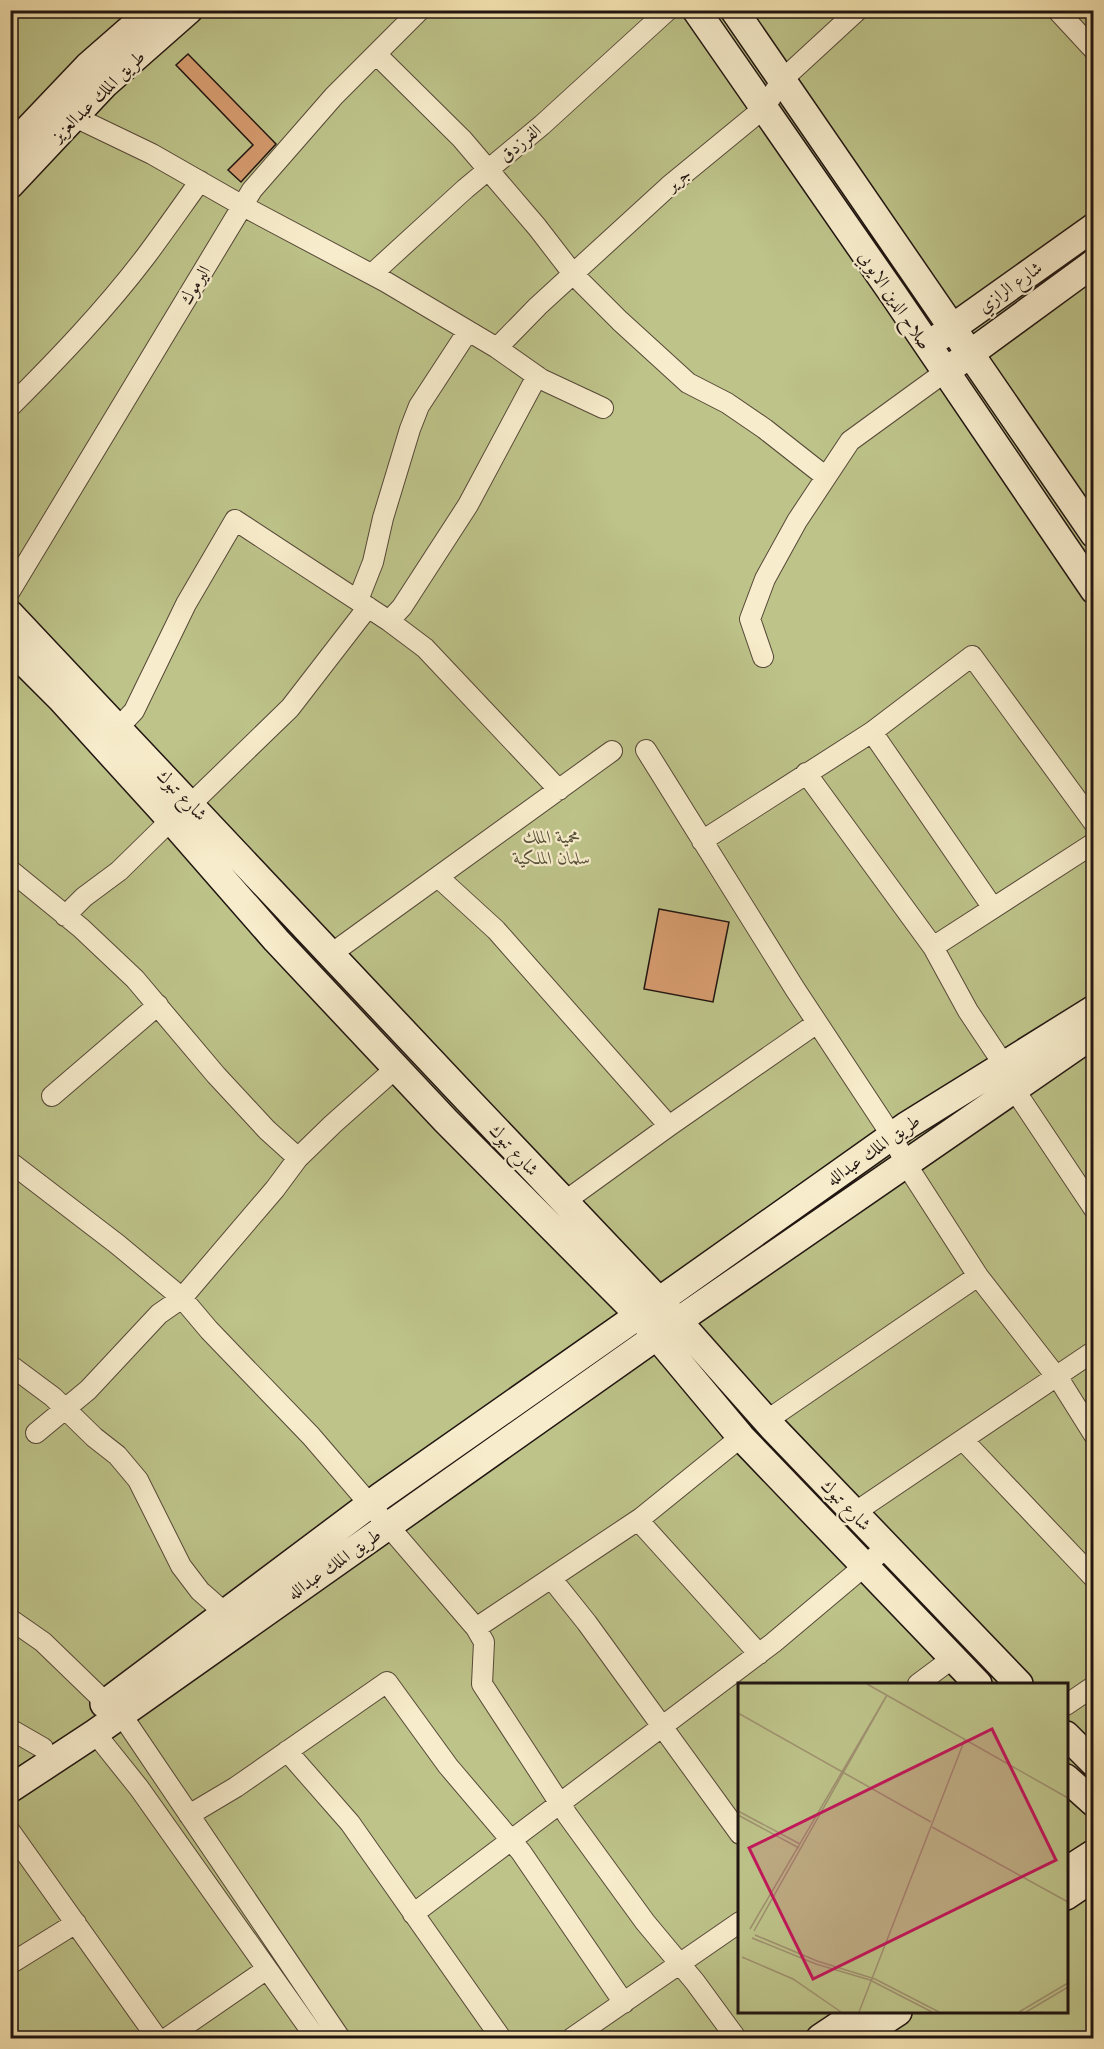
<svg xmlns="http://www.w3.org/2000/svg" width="1104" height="2049" font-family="'Libre Caslon Text',Amiri,serif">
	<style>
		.green { fill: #bdc389; stroke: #6e6c4d; stroke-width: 1.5; fill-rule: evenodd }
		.building { fill: #d59b6e; stroke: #201511; stroke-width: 1.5 }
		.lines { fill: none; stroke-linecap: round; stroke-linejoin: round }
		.street-casing { stroke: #554838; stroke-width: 22 }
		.secondary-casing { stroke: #201511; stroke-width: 30 }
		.street { stroke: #f7eccb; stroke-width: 20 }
		.secondary { stroke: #f7eccb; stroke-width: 27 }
		.labels { text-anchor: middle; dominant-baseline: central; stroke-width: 4.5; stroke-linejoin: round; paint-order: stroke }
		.street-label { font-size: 18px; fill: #201511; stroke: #f7eccb }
		.park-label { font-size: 18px; font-style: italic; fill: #57523b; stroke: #f7eccb }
		.inset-road { fill: none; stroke: #9f9070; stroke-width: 1.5 }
		.view { fill: #c2185b; fill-opacity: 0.15; stroke: #c2185b; stroke-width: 3 }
		.inset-edge { fill: none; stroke: #201511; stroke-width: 3 }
	</style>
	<rect width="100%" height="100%" fill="#f3e2af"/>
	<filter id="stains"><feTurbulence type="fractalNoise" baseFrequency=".00333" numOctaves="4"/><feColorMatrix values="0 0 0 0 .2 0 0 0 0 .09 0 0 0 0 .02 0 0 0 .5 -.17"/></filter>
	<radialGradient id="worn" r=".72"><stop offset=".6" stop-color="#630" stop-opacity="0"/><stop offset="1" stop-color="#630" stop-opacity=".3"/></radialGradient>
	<!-- green -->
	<path class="green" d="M 11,11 L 1093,11 L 1093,2038 L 11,2038 ZM 740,1684 L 1066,1684 L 1066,2012 L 740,2012 Z"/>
	<!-- building -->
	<path class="building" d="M 188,54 L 276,144 L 241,182 L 228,170 L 253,145 L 176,65 Z
		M 659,909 L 729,922 L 713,1002 L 644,989 Z"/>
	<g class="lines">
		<!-- street casing -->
		<g class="street-casing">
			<path id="street" d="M 1057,10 L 1094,50
				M 376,54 L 462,139 L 537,227 L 574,275 L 620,321 L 688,383 L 727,403 L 765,429 L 826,477
				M 75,117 L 152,154 L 243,206 L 386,282 L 497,348 L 541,379 L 603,408
				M 372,274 L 465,189 L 542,125 L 668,10
				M 497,348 L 538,306 L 669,186 L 764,108 L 782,80 L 858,10
				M 10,407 C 58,359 105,310 146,256 C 164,232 182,206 200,181
				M 10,591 L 252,190 L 334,96 L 420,10
				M 358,600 L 373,562 L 383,518 L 410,429 L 419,406 L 468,331
				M 389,621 L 402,607 L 468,505 L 537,376
				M 763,657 L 750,619 L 765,579 L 797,521 L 850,441 L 945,372
				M 118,728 L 134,711 L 186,604 L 235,520 L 389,621 L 425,648 L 559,790
				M 872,732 L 993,908
				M 646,750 L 795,989 L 892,1136 L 906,1164 L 978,1276 L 1062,1384 L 1094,1435
				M 806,773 L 933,947 L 968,1011 L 1004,1065
				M 191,804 L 290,708 L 368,607
				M 702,841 L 872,732 L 972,656 L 1094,823
				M 10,870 L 81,928 L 135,979 L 216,1075 L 267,1130 L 298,1158
				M 438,877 L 496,930 L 669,1126
				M 65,916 L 84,897 L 119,871 L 171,820
				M 933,947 L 1094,843
				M 331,954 L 612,751
				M 1014,1089 L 1094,1209
				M 52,1096 L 158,1005
				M 10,1162 L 117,1244 L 182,1298 L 209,1330 L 311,1436 L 476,1628 L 484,1642 L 482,1684 L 568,1816 L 645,1922 L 695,1982 L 736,2038
				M 564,1202 L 669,1126 L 817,1023
				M 10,1365 L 53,1397 L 94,1437 L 117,1455 L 138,1480 L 181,1566 L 200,1591 L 225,1613
				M 766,1421 L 978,1276
				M 36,1433 L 88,1390 L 159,1314 L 182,1298 L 275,1189 L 298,1158 L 333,1124 L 396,1068
				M 963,1440 L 1094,1578
				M 854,1513 L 1094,1351
				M 638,1520 L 759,1654
				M 551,1578 L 587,1623 L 740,1834
				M 10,1619 L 43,1642 L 105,1702
				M 476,1628 L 641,1518 L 741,1437
				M 918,1684 L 953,1658
				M 1066,1705 L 1094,1686
				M 121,1714 L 340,2038
				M 10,1729 L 43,1748
				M 95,1733 L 139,1788 L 316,2038
				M 287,1751 L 350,1823 L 501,2038
				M 189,1815 L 236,1787 L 387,1682 L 448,1766 L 521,1852 L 624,2003
				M 10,1831 L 157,2038
				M 413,1914 L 773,1643 L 887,1547
				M 10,1964 L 76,1923
				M 167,2038 L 267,1969
				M 572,2038 L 740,1922"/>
		</g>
		<!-- secondary casing -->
		<g class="secondary-casing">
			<path id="secondary" d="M 696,10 L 893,294 L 1094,590
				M 734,10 L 1094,534
				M 10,148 L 88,66 L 152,10
				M 10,185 L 105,84 L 189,10
				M 938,338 L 1094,227
				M 956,364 L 1094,263
				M 10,614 L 468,1100 L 678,1321 L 774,1429 L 1019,1684
				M 10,648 L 61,699 L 171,820 L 276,940 L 446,1121 L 639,1315 L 741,1437 L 978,1684
				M 659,1301 L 906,1126 L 1094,1009
				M 678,1321 L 1094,1034
				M 104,1704 L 381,1496 L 639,1315
				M 1066,1735 L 1094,1763
				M 1066,1778 L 1094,1803
				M 10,1789 L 95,1733 L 657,1336
				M 1066,1871 L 1094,1853
				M 1066,1896 L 1094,1877
				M 820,2038 L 859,2012
				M 858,2038 L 898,2012"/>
		</g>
		<!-- street -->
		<use href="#street" class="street"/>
		<!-- secondary -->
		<use href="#secondary" class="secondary"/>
	</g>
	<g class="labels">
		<!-- street labels -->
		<g class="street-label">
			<text transform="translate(98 96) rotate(-44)">طريق الملك عبدالعزيز</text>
			<text transform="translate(520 143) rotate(-40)">الفرزدق</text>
			<text transform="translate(678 179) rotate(-40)">جرير</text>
			<text transform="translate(195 285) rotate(-59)">اليرموك</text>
			<text transform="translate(1010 287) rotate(-36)">شارع الرازي</text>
			<text transform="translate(895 300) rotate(56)">صلاح الدين الايوبي</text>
			<text transform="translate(182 795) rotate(46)">شارع تبوك</text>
			<text transform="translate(514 1150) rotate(47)">شارع تبوك</text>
			<text transform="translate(873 1150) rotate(-35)">طريق الملك عبدالله</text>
			<text transform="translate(846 1505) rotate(46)">شارع تبوك</text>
			<text transform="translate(334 1564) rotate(-35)">طريق الملك عبدالله</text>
		</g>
		<!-- park labels -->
		<g class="park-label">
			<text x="552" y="837">محمية الملك<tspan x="552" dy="21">سلمان الملكية</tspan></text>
		</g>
	</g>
	<!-- overview -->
	<g transform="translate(738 1683)">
		<rect width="330" height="330" fill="#f3e2af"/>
		<path d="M 0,1 L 330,1 L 330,329 L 0,329 Z" fill="#bdc389"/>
		<path class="inset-road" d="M 129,1 L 330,115M 0,30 L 193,139M 0,128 L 62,161M 0,132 L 61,165M 194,144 L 330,219M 12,246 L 149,12M 16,248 L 148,14M 17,252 L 79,278 L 137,296 L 201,329M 14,255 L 78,281 L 132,297 L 194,329M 4,274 L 55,296 L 103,329M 121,329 L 227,56M 281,329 L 330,300M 288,329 L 330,304"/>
		<path class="view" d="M 254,46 L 318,177 L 75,296 L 11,165 Z"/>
		<rect width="330" height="330" class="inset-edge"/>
	</g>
	<!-- margin -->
	<rect width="1104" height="2049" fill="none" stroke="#f3e2af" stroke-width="36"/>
	<rect x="12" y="12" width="1080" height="2025" fill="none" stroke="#201511" stroke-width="3"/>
	<rect x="18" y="18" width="1068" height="2013" fill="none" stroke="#201511" stroke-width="1.5"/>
	<rect width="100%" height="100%" filter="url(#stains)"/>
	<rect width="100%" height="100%" fill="url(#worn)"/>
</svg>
